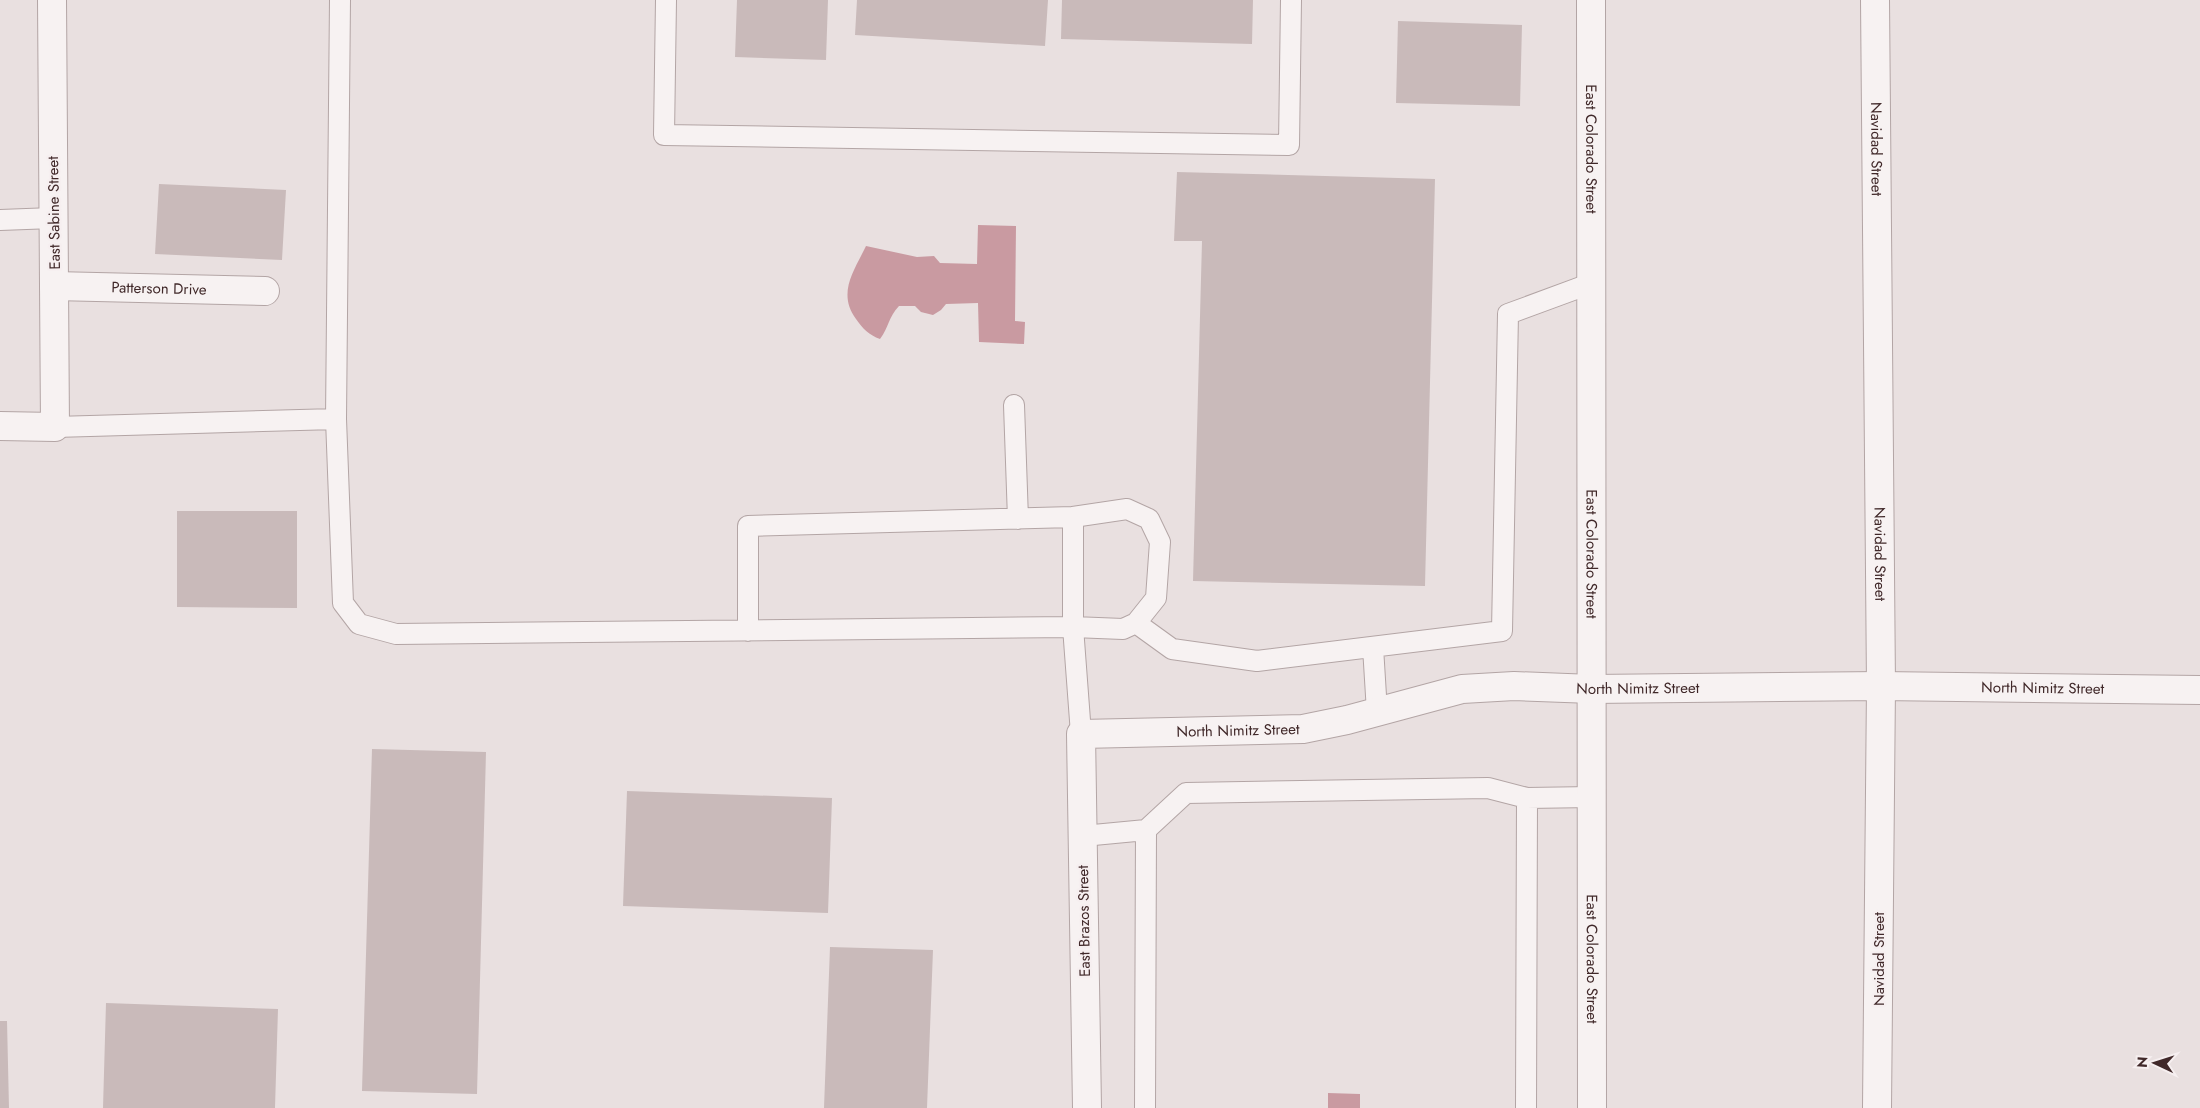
<svg xmlns="http://www.w3.org/2000/svg" width="2200" height="1108" font-family="Jost,sans-serif">
	<style>
		.water { fill: #c99aa1 }
		.building { fill: #c9baba }
		.lines { fill: none; stroke-linecap: round; stroke-linejoin: round }
		.service-casing { stroke: #b3a5a5; stroke-width: 22 }
		.minor-casing { stroke: #b3a5a5; stroke-width: 30 }
		.service { stroke: #f7f2f2; stroke-width: 20 }
		.minor { stroke: #f7f2f2; stroke-width: 28 }
		.labels { text-anchor: middle; dominant-baseline: central; stroke-width: 5; stroke-linejoin: round; paint-order: stroke }
		.street-label { font-size: 15px; fill: #402829; stroke: #f6eff0 }
	</style>
	<rect width="100%" height="100%" fill="#e9e0e0"/>
	<!-- water -->
	<path class="water" d="M 978,225 L 1016,226 L 1015,321 L 1025,322 L 1024,344 L 979,342 L 978,303 L 946,304 L 941,310 L 933,315 L 921,312 L 915,306 L 899,306 C 888,318 889,327 880,339 C 869,335 863,329 856,319 C 837,293 854,271 866,246 L 917,257 L 934,256 L 940,263 L 977,264 Z
		M 1328,1093 L 1360,1094 L 1360,1108 L 1328,1108 Z"/>
	<!-- building -->
	<path class="building" d="M 737,0 L 828,0 L 826,60 L 735,57 Z
		M 857,0 L 1048,0 L 1045,46 L 855,35 Z
		M 1062,0 L 1253,0 L 1252,44 L 1061,39 Z
		M 1398,21 L 1522,25 L 1520,106 L 1396,103 Z
		M 1177,172 L 1435,179 L 1425,586 L 1193,581 L 1202,241 L 1174,241 Z
		M 159,184 L 286,190 L 282,260 L 155,254 Z
		M 177,511 L 297,511 L 297,608 L 177,607 Z
		M 372,749 L 486,752 L 477,1094 L 362,1091 Z
		M 627,791 L 832,798 L 828,913 L 623,906 Z
		M 830,947 L 933,950 L 927,1108 L 824,1108 Z
		M 106,1003 L 278,1009 L 275,1108 L 103,1108 Z
		M 0,1021 L 7,1021 L 9,1108 L 0,1108 Z"/>
	<g class="lines">
		<!-- service casing -->
		<g class="service-casing">
			<path id="service" d="M 666,0 L 664,135 L 1289,145 L 1291,0
				M 0,220 L 53,218
				M 1014,405 L 1018,519
				M 336,419 L 340,0
				M 55,427 L 336,419 L 343,603 L 359,624 L 396,634 L 1073,627 L 1081,734
				M 1127,509 L 1149,519 L 1160,542 L 1156,598 L 1136,623 L 1123,629 L 1073,627 L 1073,517 Z
				M 1136,623 L 1172,649 L 1257,661 L 1502,631 L 1508,314 L 1592,283
				M 748,631 L 748,526 L 1073,517
				M 1373,647 L 1377,712
				M 1083,836 L 1146,830
				M 1145,1108 L 1146,830 L 1186,793 L 1488,788 L 1527,798
				M 1526,1108 L 1527,798 L 1592,797"/>
		</g>
		<!-- minor casing -->
		<g class="minor-casing">
			<g id="minor">
				<path id="s1" d="M 1591,0 L 1592,1108"/>
				<path id="s2" d="M 1875,0 L 1881,686 L 1877,1108"/>
				<path id="s3" d="M 54,286 L 265,291"/>
				<path d="M 0,426 L 55,427 L 52,0"/>
				<path id="s4" d="M 1087,1108 L 1081,734 L 1303,729 L 1347,720 L 1462,689 L 1514,686 L 1592,689 L 1881,686 L 2200,690"/>
			</g>
		</g>
		<!-- service -->
		<use href="#service" class="service"/>
		<!-- minor -->
		<use href="#minor" class="minor"/>
	</g>
	<g class="labels">
		<!-- street labels -->
		<g class="street-label">
			<text stroke="none"><textPath href="#s1" startOffset="149">East Colorado Street</textPath></text>
			<text stroke="none"><textPath href="#s2" startOffset="149">Navidad Street</textPath></text>
			<text transform="translate(54 213) rotate(-91)">East Sabine Street</text>
			<text stroke="none"><textPath href="#s3" startOffset="105">Patterson Drive</textPath></text>
			<text stroke="none"><textPath href="#s1" startOffset="554">East Colorado Street</textPath></text>
			<text stroke="none"><textPath href="#s2" startOffset="554">Navidad Street</textPath></text>
			<text stroke="none"><textPath href="#s4" startOffset="936">North Nimitz Street</textPath></text>
			<text stroke="none"><textPath href="#s4" startOffset="1341">North Nimitz Street</textPath></text>
			<text stroke="none"><textPath href="#s4" startOffset="531">North Nimitz Street</textPath></text>
			<text transform="translate(1084 921) rotate(-91)">East Brazos Street</text>
			<text stroke="none"><textPath href="#s1" startOffset="959">East Colorado Street</textPath></text>
			<text transform="translate(1879 959) rotate(-90)">Navidad Street</text>
		</g>
	</g>
	<!-- north arrow -->
	<g transform="translate(2155 1063) rotate(274)" stroke="#f6eff0" stroke-width="4" paint-order="stroke">
	<path d="M0-4L9 19L0 12L-9 19Z" fill="#402829"/>
	<text y="-8" font-size="14" font-weight="bold" text-anchor="middle" fill="#402829">N</text>
	</g>
</svg>
